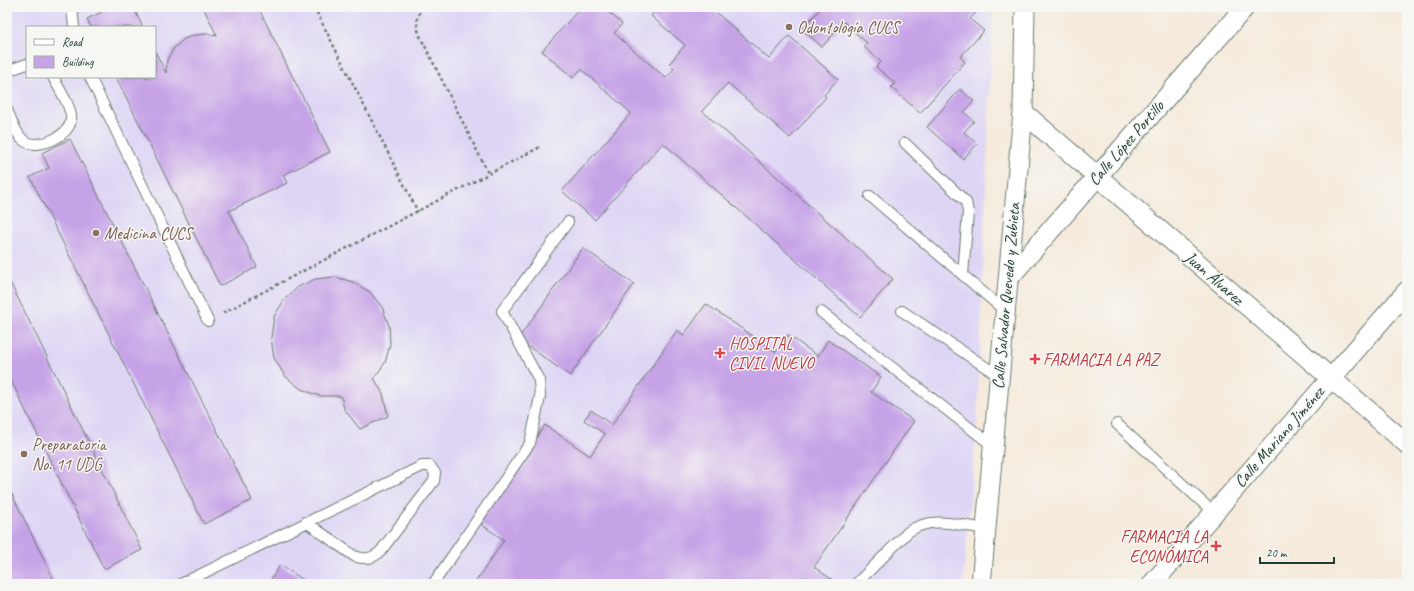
<svg xmlns="http://www.w3.org/2000/svg" width="1414" height="591" font-family="Caveat,sans-serif">
	<style>
		.built { fill: #ded5f5; fill-rule: evenodd }
		.building { fill: #c6a2e7 }
		.lines { fill: none; stroke-linecap: round; stroke-linejoin: round }
		.service-casing { stroke: #6a7a6e; stroke-width: 12 }
		.minor-casing { stroke: #6a7a6e; stroke-width: 21 }
		.path { stroke: #6a7a6e; stroke-width: 2.5; stroke-dasharray: 3 3; stroke-linecap: butt }
		.service { stroke: #fff; stroke-width: 10 }
		.minor { stroke: #fff; stroke-width: 19 }
		.education-dot { fill: #8d6e63; stroke: #f6f6f2; stroke-width: 1.5 }
		.health-dot { fill: #e0444e; stroke: #f6f6f2; stroke-width: 1.5 }
		.labels { text-anchor: middle; dominant-baseline: central; stroke-width: 3; stroke-linejoin: round; paint-order: stroke }
		.education-label { font-size: 17px; fill: #785e54; stroke: #f6f6f2; text-anchor: start }
		.street-label { font-size: 17px; fill: #1f3d34; stroke: #f6f6f2 }
		.health-label { font-size: 17px; fill: #be3a42; stroke: #f6f6f2; text-anchor: start }
	</style>
	<rect width="100%" height="100%" fill="#f6f6f2"/>
	<filter id="ink" filterUnits="userSpaceOnUse"><feTurbulence type="fractalNoise" baseFrequency=".025" numOctaves="2"/><feDisplacementMap in="SourceGraphic" scale="8" xChannelSelector="R" yChannelSelector="G"/><feConvolveMatrix kernelMatrix="1 2 1 2 8 2 1 2 1" color-interpolation-filters="sRGB"/></filter>
	<filter id="wash" filterUnits="userSpaceOnUse"><feTurbulence type="fractalNoise" baseFrequency=".012" numOctaves="4" result="noise"/><feDisplacementMap in="SourceGraphic" scale="16" xChannelSelector="R" yChannelSelector="G"/><feGaussianBlur stdDeviation="0.9" result="paint"/><feColorMatrix in="noise" values="0 0 0 0 0 0 0 0 0 0 0 0 0 0 0 0 0 1.4 0 .05"/><feComposite in="paint" operator="in"/></filter>
	<g filter="url(#wash)">
		<rect width="100%" height="100%" fill="#f5eadb"/>
		<!-- built -->
		<path class="built" d="M 7,7 L 993,7 L 977,421 L 963,584 L 7,584 ZM 27,27 L 155,27 L 155,77 L 27,77 Z"/>
		<g id="blocks">
			<!-- building -->
			<path class="building" d="M 112,7 L 133,7 L 143,27 L 91,27 L 87,19 Z
				M 203,7 L 258,7 L 330,152 L 283,175 L 287,183 L 229,211 L 257,267 L 220,286 L 116,77 L 155,77 L 155,51 L 166,73 L 167,60 L 174,48 L 184,39 L 195,35 L 207,34 L 217,36 Z
				M 581,7 L 603,7 L 622,24 L 614,33 L 666,78 L 674,69 L 669,64 L 685,45 L 651,16 L 659,7 L 710,7 L 769,59 L 789,36 L 838,79 L 824,95 L 826,97 L 790,138 L 728,83 L 702,111 L 893,279 L 860,317 L 663,143 L 595,220 L 562,191 L 631,113 L 581,69 L 573,78 L 542,51 Z
				M 822,7 L 981,7 L 970,19 L 984,31 L 960,57 L 965,62 L 920,113 L 891,87 L 895,83 L 876,67 L 881,62 L 864,47 L 867,43 L 844,22 L 822,47 L 802,29 Z
				M 960,89 L 974,101 L 964,112 L 974,121 L 964,132 L 977,144 L 963,159 L 927,127 Z
				M 70,139 L 252,500 L 204,524 L 30,177 L 49,168 L 42,153 Z
				M 583,248 L 634,284 L 570,376 L 518,339 Z
				M 7,276 L 142,550 L 104,569 L 7,373 Z
				M 335,277 L 353,282 L 370,292 L 382,307 L 389,325 L 390,344 L 385,363 L 374,378 L 383,394 L 388,416 L 360,429 L 344,409 L 341,396 L 320,396 L 301,389 L 285,376 L 274,358 L 271,338 L 274,317 L 284,300 L 298,287 L 315,279 Z
				M 706,304 L 776,352 L 788,335 L 818,356 L 828,340 L 881,377 L 871,392 L 914,421 L 814,567 L 837,583 L 836,584 L 817,584 L 806,577 L 801,584 L 474,584 L 504,540 L 478,522 L 545,425 L 590,456 L 605,434 L 584,420 L 591,410 L 612,425 L 677,330 L 684,335 Z
				M 7,484 L 56,584 L 8,584 L 7,581 Z
				M 280,565 L 310,584 L 268,584 Z"/>
		</g>
	</g>
	<g filter="url(#ink)">
		<use href="#blocks" fill-opacity="0" stroke="#6a7a6e" stroke-width="1"/>
		<g class="lines">
			<!-- service casing -->
			<g class="service-casing">
				<path id="service" d="M 72,7 L 74,27
					M 7,71 L 27,64
					M 90,77 L 208,321
					M 7,110 C 12,120 16,137 26,142 C 40,149 69,136 71,120 C 73,109 58,87 53,77
					M 905,143 L 966,202 L 968,212 L 963,275
					M 870,196 L 1005,311
					M 902,311 L 999,376
					M 821,312 L 993,446
					M 1117,424 L 1214,513
					M 181,584 L 422,466 L 430,466 L 435,473 L 434,481 L 380,552 C 371,559 366,560 354,556 L 306,522
					M 433,584 L 530,443 L 540,397 L 539,380 L 502,311 L 568,222
					M 856,584 L 908,532 C 931,515 959,525 985,529"/>
			</g>
			<!-- minor casing -->
			<g class="minor-casing">
				<path id="minor" d="M 1023,112 L 1407,444
					M 1008,279 L 1245,7
					M 981,584 L 1023,112 L 1025,7
					M 1152,584 L 1407,291"/>
			</g>
			<!-- path -->
			<path class="path" d="M 314,7 L 418,212
				M 423,7 C 416,17 416,22 419,34 L 489,175
				M 223,313 L 540,147"/>
			<!-- service -->
			<use href="#service" class="service"/>
			<!-- minor -->
			<use href="#minor" class="minor"/>
		</g>
	</g>
	<!-- markers -->
	<g class="education-dot">
		<circle cx="789" cy="27" r="4"/>
		<circle cx="96" cy="233" r="4"/>
		<circle cx="24" cy="454" r="4"/>
	</g>
	<g class="health-dot">
		<path d="M718 347h4v4h4v4h-4v4h-4v-4h-4v-4h4z"/>
		<path d="M1033 353h4v4h4v4h-4v4h-4v-4h-4v-4h4z"/>
		<path d="M1214 540h4v4h4v4h-4v4h-4v-4h-4v-4h4z"/>
	</g>
	<g class="labels">
		<!-- education labels -->
		<g class="education-label">
			<text x="797" y="27">Odontología CUCS</text>
			<text x="104" y="233">Medicina CUCS</text>
			<text x="32" y="444">Preparatoria<tspan x="32" dy="20">No. 11 UDG</tspan></text>
		</g>
		<!-- street labels -->
		<g class="street-label">
			<text transform="translate(1126 143) rotate(-49)">Calle López Portillo</text>
			<text transform="translate(1214 278) rotate(41)">Juan Álvarez</text>
			<text transform="translate(1006 296) rotate(-85)">Calle Salvador Quevedo y Zubieta</text>
			<text transform="translate(1279 437) rotate(-49)">Calle Mariano Jiménez</text>
		</g>
		<!-- health labels -->
		<g class="health-label">
			<text x="729" y="343">HOSPITAL<tspan x="729" dy="20">CIVIL NUEVO</tspan></text>
			<text x="1043" y="359">FARMACIA LA PAZ</text>
			<text x="1208" y="536" text-anchor="end">FARMACIA LA<tspan x="1208" dy="20">ECONÓMICA</tspan></text>
		</g>
	</g>
	<!-- margin -->
	<rect width="1414" height="591" fill="none" stroke="#f6f6f2" stroke-width="24"/>
	<!-- legend -->
	<rect x="26" y="26" width="130" height="52" fill="#f6f6f2" stroke="#a0aca6"/>
	<rect x="34" y="39" width="20" height="6" fill="#ffffff" stroke="#a0aca6"/>
	<text x="62" y="46" font-size="12" fill="#1f3d34">Road</text>
	<rect x="34" y="56" width="20" height="12" fill="#c6a2e7" stroke="#a0aca6"/>
	<text x="62" y="66" font-size="12" fill="#1f3d34">Building</text>
	<!-- scale -->
	<path d="M1260 557v6h74v-6" fill="none" stroke="#1f3d34" stroke-width="2"/>
	<text x="1266" y="557" font-size="12" fill="#1f3d34" stroke="#f6f6f2" stroke-width="3" paint-order="stroke">20 m</text>
</svg>
